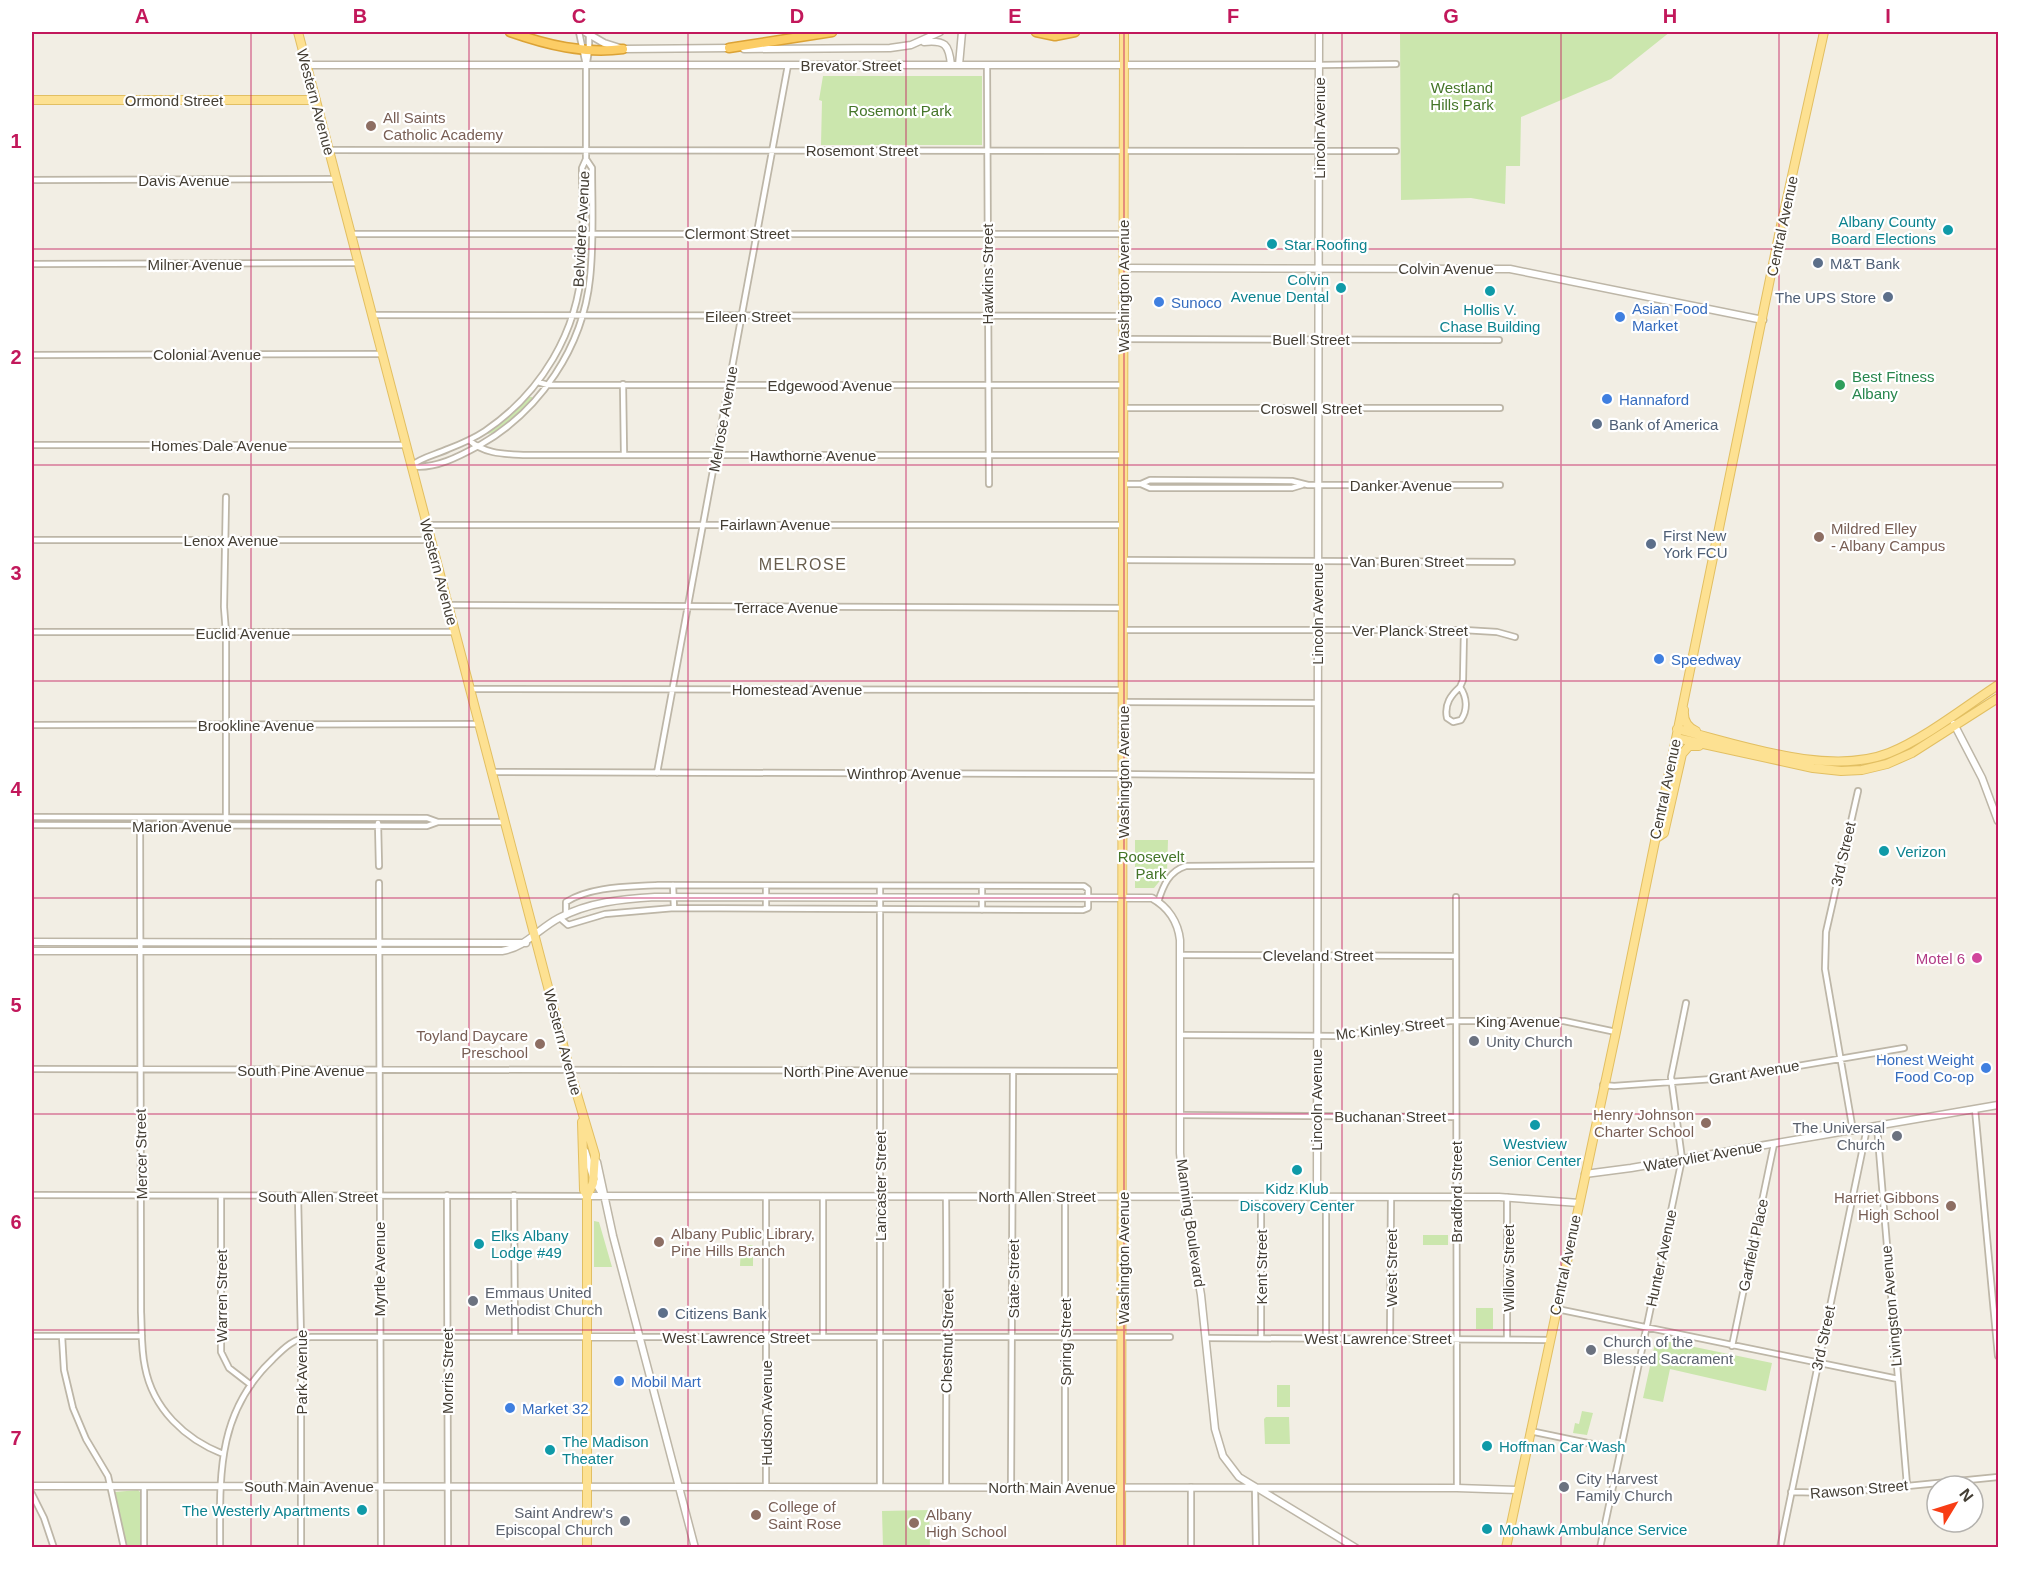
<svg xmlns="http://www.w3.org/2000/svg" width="2030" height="1579" font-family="Helvetica,sans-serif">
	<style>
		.green { fill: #cbe6ad }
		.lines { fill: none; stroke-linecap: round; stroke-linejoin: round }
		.minor-casing { stroke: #bdb6a7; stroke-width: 8 }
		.tertiary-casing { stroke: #bdb6a7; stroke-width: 9 }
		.primary-casing { stroke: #e2bf62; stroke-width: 10 }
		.motorway-casing { stroke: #dba235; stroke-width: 11 }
		.minor { stroke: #fff; stroke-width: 4.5 }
		.tertiary { stroke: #fff; stroke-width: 6 }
		.primary { stroke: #fde192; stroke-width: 8 }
		.motorway { stroke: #fccd65; stroke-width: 8 }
		.grid { fill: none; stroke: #c2185b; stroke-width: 1.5; stroke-opacity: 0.55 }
		.education-dot { fill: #8d6e63; stroke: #fff; stroke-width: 2 }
		.culture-dot { fill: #0f9aa8; stroke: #fff; stroke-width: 2 }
		.service-dot { fill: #5c6f8a; stroke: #fff; stroke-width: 2 }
		.shop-dot { fill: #3f7fe0; stroke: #fff; stroke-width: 2 }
		.leisure-dot { fill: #2e9e5b; stroke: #fff; stroke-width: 2 }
		.hotel-dot { fill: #d1479c; stroke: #fff; stroke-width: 2 }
		.worship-dot { fill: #6b7280; stroke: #fff; stroke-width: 2 }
		.labels { text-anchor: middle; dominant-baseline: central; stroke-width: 4.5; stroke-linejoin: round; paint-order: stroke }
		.street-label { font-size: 15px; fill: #443e34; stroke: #fff }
		.park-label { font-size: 15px; fill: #447528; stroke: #fff }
		.education-label { font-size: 15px; fill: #785e54; stroke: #fff; text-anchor: start }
		.culture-label { font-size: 15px; fill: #0d838f; stroke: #fff; text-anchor: start }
		.service-label { font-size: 15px; fill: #4e5e75; stroke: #fff; text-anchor: start }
		.shop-label { font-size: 15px; fill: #366cbe; stroke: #fff; text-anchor: start }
		.leisure-label { font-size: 15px; fill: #27864d; stroke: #fff; text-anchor: start }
		.hotel-label { font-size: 15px; fill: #b23c85; stroke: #fff; text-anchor: end }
		.worship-label { font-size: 15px; fill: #5b616d; stroke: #fff; text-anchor: start }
		.neighbourhood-label { font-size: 16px; letter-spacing: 1.5px; fill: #675c4c; stroke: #fff }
		.neatline { fill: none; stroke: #c2185b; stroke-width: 2 }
		.grid-label { font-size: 20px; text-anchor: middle; font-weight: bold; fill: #c2185b }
	</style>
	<rect width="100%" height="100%" fill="#f2eee4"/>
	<!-- green -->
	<path class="green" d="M 1400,32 L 1670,32 L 1611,79 L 1521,117 L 1520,166 L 1506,166 L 1505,204 L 1471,198 L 1401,200 Z
		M 823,76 L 982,76 L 982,145 L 821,145 L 822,101 L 819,100 Z
		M 528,397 L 532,397 L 532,399 C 520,411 504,431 488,434 L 487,433 Z
		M 1135,840 L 1168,840 L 1167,872 L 1154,888 L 1135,888 Z
		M 594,1221 L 599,1222 L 612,1267 L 594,1267 Z
		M 1423,1235 L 1448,1235 L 1448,1245 L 1423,1245 Z
		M 741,1245 L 753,1245 L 753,1266 L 740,1266 Z
		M 1476,1308 L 1493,1308 L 1493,1329 L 1476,1329 Z
		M 1656,1339 L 1772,1363 L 1766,1391 L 1670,1369 L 1663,1402 L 1643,1398 Z
		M 1277,1385 L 1290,1385 L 1290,1407 L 1277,1407 Z
		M 1582,1411 L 1593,1413 L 1587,1435 L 1573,1433 L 1575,1423 L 1579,1424 Z
		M 1266,1417 L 1289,1417 L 1290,1444 L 1265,1444 L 1264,1419 Z
		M 138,1490 L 141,1493 L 141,1547 L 127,1547 L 115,1492 Z
		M 929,1510 L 930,1547 L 883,1547 L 882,1511 Z"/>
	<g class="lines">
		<!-- minor casing -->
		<g class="minor-casing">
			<path id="minor" d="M 587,62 L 589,50 L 589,34
				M 987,65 L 989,484
				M 1319,65 L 1396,64
				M 329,150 L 1396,151
				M 32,180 L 336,179
				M 351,234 L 1123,234
				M 32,264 L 358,263
				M 372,315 L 1123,316
				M 1123,339 L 1499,340
				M 32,355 L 382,354
				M 538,382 L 548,385 L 1123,385
				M 623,384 L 624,454
				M 1123,408 L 1500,408
				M 469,440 C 484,454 504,454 523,455 L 1123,455
				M 32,445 L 406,445
				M 411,466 C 422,457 435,455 448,449 C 461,444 473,439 485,431 C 541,393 578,332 582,264 C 584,232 582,200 582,168 L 586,159 L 586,65 L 579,32
				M 411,466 C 434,470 460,456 480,445 C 540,411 583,347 590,278 C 594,242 592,204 592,168 L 586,159
				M 1123,484 L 1141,484 L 1150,488 L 1292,488 L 1302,485
				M 1141,484 L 1150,480 L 1292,481 L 1308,485 L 1500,485
				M 226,497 L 224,607 L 226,633 L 226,825
				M 427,525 L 1123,525
				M 32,540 L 431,540
				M 1123,560 L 1512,562
				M 448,605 L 1123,608
				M 1123,630 L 1464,630 L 1497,632 L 1515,637
				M 32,632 L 455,632
				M 1460,687 C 1467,697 1468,710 1461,720 L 1453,722 L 1447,718 C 1444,704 1451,695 1460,687 Z
				M 1460,687 L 1463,680 L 1464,630
				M 470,689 L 1123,690
				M 1123,702 L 1317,703
				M 32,725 L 480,724
				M 492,772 L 1111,774 L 1317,776
				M 657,773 L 788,65
				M 32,817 L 427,818 L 438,822
				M 140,818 L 141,1312 C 142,1330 141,1349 145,1367 C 153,1409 185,1439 223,1454
				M 378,823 L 379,866
				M 32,825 L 427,826 L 438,822 L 505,822
				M 379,883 L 381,1548
				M 673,885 L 674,908
				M 766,886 L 766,908
				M 982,886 L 982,910
				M 1456,897 L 1457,1488
				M 1158,902 C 1163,886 1169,871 1186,866 L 1316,865
				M 560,918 L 568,925 L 605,914 L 674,908 L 1083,910 L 1088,908 L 1088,889 L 1084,886 L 658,885 C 629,887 591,886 566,902 L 566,914
				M 1181,955 L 1456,956
				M 1180,1035 L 1336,1036 L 1450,1021 L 1564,1021 L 1616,1032
				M 32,1069 L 1122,1071
				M 1603,1085 L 1614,1086 L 1727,1078 L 1904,1048
				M 1975,1109 L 1998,1356
				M 1180,1115 L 1456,1117
				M 1877,1126 L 1907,1485
				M 1853,1131 L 1825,969 L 1826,932 L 1858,791
				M 32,1195 L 587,1196
				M 447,1195 L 448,1548
				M 514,1195 L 515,1336
				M 221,1196 L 221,1352 L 229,1368 L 251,1385
				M 298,1196 L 301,1338 L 301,1548
				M 1326,1197 L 1326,1338
				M 1557,1309 L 1898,1379
				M 32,1336 L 142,1336
				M 62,1336 L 64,1370 L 73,1408 L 86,1439 L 108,1476 L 124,1548
				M 640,1337 L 1170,1337
				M 823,1337 L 823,1196
				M 1206,1338 L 1549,1340
				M 1261,1338 L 1261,1197
				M 1390,1338 L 1391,1197
				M 1507,1338 L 1507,1197
				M 1732,1346 L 1774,1144
				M 1530,1431 L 1621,1450
				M 766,1486 L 766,1196
				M 1011,1486 L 1013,1071
				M 880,1487 L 880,886
				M 946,1487 C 946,1390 947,1293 946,1196
				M 1065,1487 L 1065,1197
				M 1255,1487 L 1256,1548
				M 1791,1492 L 1837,1493 L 1998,1477
				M 32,1494 L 44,1518 L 54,1548
				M 144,1548 L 144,1486
				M 220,1548 C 220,1476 216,1413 273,1359 C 284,1348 295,1337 311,1337 L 587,1337
				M 1191,1548 L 1191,1487
				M 1600,1548 L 1682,1159 L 1671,1077 L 1686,1003
				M 1780,1548 L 1867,1128"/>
		</g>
		<!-- tertiary casing -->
		<g class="tertiary-casing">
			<path id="tertiary" d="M 585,32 L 604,43 L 623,49 L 731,48
				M 924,42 C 945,40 949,44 951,65
				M 744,49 L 890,48 L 911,45 L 940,32
				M 307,65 L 1319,65
				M 959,65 L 962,32
				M 1123,268 L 1510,269 L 1763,320
				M 1954,724 L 1982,778 L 1998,821
				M 32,942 L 526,943
				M 32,951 L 502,951 C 526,947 538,929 559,918 C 589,902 622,899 655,897 L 1152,898 C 1168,907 1178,922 1180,940 L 1180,1153 L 1184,1196 L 1201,1295 L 1215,1429 L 1223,1456 L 1239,1477 L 1356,1548
				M 585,1151 L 594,1180 L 601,1192
				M 597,1162 L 613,1236 L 695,1548
				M 1585,1174 L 1631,1168 L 1998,1105
				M 587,1196 L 1499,1197 L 1579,1203
				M 1317,1197 L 1319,32
				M 587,1337 L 640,1337
				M 32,1486 L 1457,1488 L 1517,1490"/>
		</g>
		<!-- primary casing -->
		<g class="primary-casing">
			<path id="primary" d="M 298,32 L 570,1071 L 595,1155 L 593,1183 L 587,1196
				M 32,100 L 316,100
				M 1684,710 C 1683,720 1687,727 1696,731
				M 1677,729 C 1739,744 1828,777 1889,753 C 1924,739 1966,706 1998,685
				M 1676,738 L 1813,768 L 1841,771 L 1862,770 L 1887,764 L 1912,753 L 1998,698
				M 1655,839 L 1664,833 L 1682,754 L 1689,746 L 1699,746
				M 582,1122 L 584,1190 L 587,1196 L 587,1548
				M 1121,1548 L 1124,32
				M 1506,1548 L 1616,1032 L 1780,230 L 1824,32"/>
		</g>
		<!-- motorway casing -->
		<g class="motorway-casing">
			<path id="motorway" d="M 510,32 C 547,45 584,54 623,49
				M 1036,32 L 1055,36 L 1075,32
				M 729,48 L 832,32"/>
		</g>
		<!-- minor -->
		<use href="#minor" class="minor"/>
		<!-- tertiary -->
		<use href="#tertiary" class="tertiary"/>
		<!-- primary -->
		<use href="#primary" class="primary"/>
		<!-- motorway -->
		<use href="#motorway" class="motorway"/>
	</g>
	<!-- grid -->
	<path class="grid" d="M 251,32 L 251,1548M 469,32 L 469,1548M 688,32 L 688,1548M 906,32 L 906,1548M 1124,32 L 1124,1548M 1342,32 L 1342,1548M 1561,32 L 1561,1548M 1779,32 L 1779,1548M 32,249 L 1998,249M 32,465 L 1998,465M 32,681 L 1998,681M 32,898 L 1998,898M 32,1114 L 1998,1114M 32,1330 L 1998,1330"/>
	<!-- markers -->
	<g class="education-dot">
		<circle cx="371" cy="126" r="6"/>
		<circle cx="1819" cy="537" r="6"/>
		<circle cx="540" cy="1044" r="6"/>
		<circle cx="1706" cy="1123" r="6"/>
		<circle cx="1951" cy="1206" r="6"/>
		<circle cx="659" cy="1242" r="6"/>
		<circle cx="756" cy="1515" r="6"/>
		<circle cx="914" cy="1523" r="6"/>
	</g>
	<g class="culture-dot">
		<circle cx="1948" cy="230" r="6"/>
		<circle cx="1272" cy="244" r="6"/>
		<circle cx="1341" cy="288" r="6"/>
		<circle cx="1490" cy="291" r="6"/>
		<circle cx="1884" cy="851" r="6"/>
		<circle cx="1535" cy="1125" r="6"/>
		<circle cx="1297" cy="1170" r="6"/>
		<circle cx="479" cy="1244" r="6"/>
		<circle cx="1487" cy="1446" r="6"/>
		<circle cx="550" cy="1450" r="6"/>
		<circle cx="362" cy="1510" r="6"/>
		<circle cx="1487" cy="1529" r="6"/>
	</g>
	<g class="service-dot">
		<circle cx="1818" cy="263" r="6"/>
		<circle cx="1888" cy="297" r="6"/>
		<circle cx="1597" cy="424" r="6"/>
		<circle cx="1651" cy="544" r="6"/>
		<circle cx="663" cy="1313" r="6"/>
	</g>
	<g class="shop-dot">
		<circle cx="1159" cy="302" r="6"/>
		<circle cx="1620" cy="317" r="6"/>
		<circle cx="1607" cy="399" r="6"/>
		<circle cx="1659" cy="659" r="6"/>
		<circle cx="1986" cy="1068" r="6"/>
		<circle cx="619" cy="1381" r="6"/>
		<circle cx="510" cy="1408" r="6"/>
	</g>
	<circle class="leisure-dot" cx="1840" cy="385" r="6"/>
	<circle class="hotel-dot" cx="1977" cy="958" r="6"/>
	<g class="worship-dot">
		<circle cx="1474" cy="1041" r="6"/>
		<circle cx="1897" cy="1136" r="6"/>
		<circle cx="473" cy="1301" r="6"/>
		<circle cx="1591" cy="1350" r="6"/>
		<circle cx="1564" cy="1487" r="6"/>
		<circle cx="625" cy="1521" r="6"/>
	</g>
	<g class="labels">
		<!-- street labels -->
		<g class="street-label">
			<text x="851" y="65">Brevator Street</text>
			<text x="174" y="100">Ormond Street</text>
			<text transform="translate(316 102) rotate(75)">Western Avenue</text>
			<text transform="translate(1319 128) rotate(-90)">Lincoln Avenue</text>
			<text x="862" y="150">Rosemont Street</text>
			<text x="184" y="180">Davis Avenue</text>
			<text transform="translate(1782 226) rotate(-78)">Central Avenue</text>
			<text transform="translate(581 229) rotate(-87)">Belvidere Avenue</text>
			<text x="737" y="233">Clermont Street</text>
			<text x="195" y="264">Milner Avenue</text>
			<text x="1446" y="268">Colvin Avenue</text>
			<text transform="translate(987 274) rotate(-90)">Hawkins Street</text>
			<text transform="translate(1123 286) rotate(-90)">Washington Avenue</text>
			<text x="748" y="316">Eileen Street</text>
			<text x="1311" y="339">Buell Street</text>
			<text x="207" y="354">Colonial Avenue</text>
			<text x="830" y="385">Edgewood Avenue</text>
			<text x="1311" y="408">Croswell Street</text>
			<text transform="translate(723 419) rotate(-80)">Melrose Avenue</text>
			<text x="219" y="445">Homes Dale Avenue</text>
			<text x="813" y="455">Hawthorne Avenue</text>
			<text x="1401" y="485">Danker Avenue</text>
			<text x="775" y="524">Fairlawn Avenue</text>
			<text x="231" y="540">Lenox Avenue</text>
			<text x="1407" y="561">Van Buren Street</text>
			<text transform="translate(439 572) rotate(75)">Western Avenue</text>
			<text x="786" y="607">Terrace Avenue</text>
			<text transform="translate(1317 614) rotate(-90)">Lincoln Avenue</text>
			<text x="1410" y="630">Ver Planck Street</text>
			<text x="243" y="633">Euclid Avenue</text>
			<text x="797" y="689">Homestead Avenue</text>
			<text x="256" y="725">Brookline Avenue</text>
			<text transform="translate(1123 772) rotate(-90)">Washington Avenue</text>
			<text x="904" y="773">Winthrop Avenue</text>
			<text transform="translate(1665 789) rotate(-78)">Central Avenue</text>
			<text x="182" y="826">Marion Avenue</text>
			<text transform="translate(1843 854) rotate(-77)">3rd Street</text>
			<text x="1318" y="955">Cleveland Street</text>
			<text x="1518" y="1021">King Avenue</text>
			<text transform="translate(1390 1028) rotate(-7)">Mc Kinley Street</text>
			<text transform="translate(563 1042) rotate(75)">Western Avenue</text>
			<text x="301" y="1070">South Pine Avenue</text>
			<text x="846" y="1071">North Pine Avenue</text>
			<text transform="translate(1754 1072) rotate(-9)">Grant Avenue</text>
			<text transform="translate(1316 1100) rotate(-90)">Lincoln Avenue</text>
			<text x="1390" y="1116">Buchanan Street</text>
			<text transform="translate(141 1154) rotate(-91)">Mercer Street</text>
			<text transform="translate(1703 1156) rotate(-10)">Watervliet Avenue</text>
			<text transform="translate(880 1186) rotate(-90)">Lancaster Street</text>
			<text transform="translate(1456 1192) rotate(-90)">Bradford Street</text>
			<text x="318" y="1196">South Allen Street</text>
			<text x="1037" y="1196">North Allen Street</text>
			<text transform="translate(1191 1223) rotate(82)">Manning Boulevard</text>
			<text transform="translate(1753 1245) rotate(-78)">Garfield Place</text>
			<text transform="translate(1123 1258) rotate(-90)">Washington Avenue</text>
			<text transform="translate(1661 1258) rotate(-78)">Hunter Avenue</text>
			<text transform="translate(1565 1265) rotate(-78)">Central Avenue</text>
			<text transform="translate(1261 1267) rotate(-90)">Kent Street</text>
			<text transform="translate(1391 1268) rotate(-90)">West Street</text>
			<text transform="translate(1508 1268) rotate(-90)">Willow Street</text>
			<text transform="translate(379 1269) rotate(-90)">Myrtle Avenue</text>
			<text transform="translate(1013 1279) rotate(-90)">State Street</text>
			<text transform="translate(221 1296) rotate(-90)">Warren Street</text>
			<text transform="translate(1891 1306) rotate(-95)">Livingston Avenue</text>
			<text x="736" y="1337">West Lawrence Street</text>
			<text x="1378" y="1338">West Lawrence Street</text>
			<text transform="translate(1823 1338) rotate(-78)">3rd Street</text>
			<text transform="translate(947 1341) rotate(-89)">Chestnut Street</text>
			<text transform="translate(1065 1342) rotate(-90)">Spring Street</text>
			<text transform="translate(447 1371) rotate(-90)">Morris Street</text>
			<text transform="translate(301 1372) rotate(-90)">Park Avenue</text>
			<text transform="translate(766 1413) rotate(-90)">Hudson Avenue</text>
			<text x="309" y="1486">South Main Avenue</text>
			<text x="1052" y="1487">North Main Avenue</text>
			<text transform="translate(1859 1489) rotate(-5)">Rawson Street</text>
		</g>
		<!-- park labels -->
		<g class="park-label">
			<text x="1462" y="87">Westland<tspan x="1462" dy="17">Hills Park</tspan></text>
			<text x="900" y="110">Rosemont Park</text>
			<text x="1151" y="856">Roosevelt<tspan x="1151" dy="17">Park</tspan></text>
		</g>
		<!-- education labels -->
		<g class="education-label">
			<text x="383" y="117">All Saints<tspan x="383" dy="17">Catholic Academy</tspan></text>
			<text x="1831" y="528">Mildred Elley<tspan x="1831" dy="17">- Albany Campus</tspan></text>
			<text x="528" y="1035" text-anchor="end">Toyland Daycare<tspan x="528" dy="17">Preschool</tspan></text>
			<text x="1694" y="1114" text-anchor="end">Henry Johnson<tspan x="1694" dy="17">Charter School</tspan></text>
			<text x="1939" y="1197" text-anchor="end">Harriet Gibbons<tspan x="1939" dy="17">High School</tspan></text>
			<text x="671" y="1233">Albany Public Library,<tspan x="671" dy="17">Pine Hills Branch</tspan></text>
			<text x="768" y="1506">College of<tspan x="768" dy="17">Saint Rose</tspan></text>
			<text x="926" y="1514">Albany<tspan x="926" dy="17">High School</tspan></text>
		</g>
		<!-- culture labels -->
		<g class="culture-label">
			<text x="1936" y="221" text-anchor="end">Albany County<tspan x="1936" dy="17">Board Elections</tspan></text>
			<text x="1284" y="244">Star Roofing</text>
			<text x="1329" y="279" text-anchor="end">Colvin<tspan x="1329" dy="17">Avenue Dental</tspan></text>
			<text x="1490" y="309" text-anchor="middle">Hollis V.<tspan x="1490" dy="17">Chase Building</tspan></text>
			<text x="1896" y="851">Verizon</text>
			<text x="1535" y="1143" text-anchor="middle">Westview<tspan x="1535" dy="17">Senior Center</tspan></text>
			<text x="1297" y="1188" text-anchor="middle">Kidz Klub<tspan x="1297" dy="17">Discovery Center</tspan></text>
			<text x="491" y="1235">Elks Albany<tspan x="491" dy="17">Lodge #49</tspan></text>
			<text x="562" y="1441">The Madison<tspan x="562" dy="17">Theater</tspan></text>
			<text x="1499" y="1446">Hoffman Car Wash</text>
			<text x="350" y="1510" text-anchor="end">The Westerly Apartments</text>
			<text x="1499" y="1529">Mohawk Ambulance Service</text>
		</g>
		<!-- service labels -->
		<g class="service-label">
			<text x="1830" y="263">M&amp;T Bank</text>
			<text x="1876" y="297" text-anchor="end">The UPS Store</text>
			<text x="1609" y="424">Bank of America</text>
			<text x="1663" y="535">First New<tspan x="1663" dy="17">York FCU</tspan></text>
			<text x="675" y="1313">Citizens Bank</text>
		</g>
		<!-- shop labels -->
		<g class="shop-label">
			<text x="1171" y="302">Sunoco</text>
			<text x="1632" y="308">Asian Food<tspan x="1632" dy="17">Market</tspan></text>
			<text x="1619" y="399">Hannaford</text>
			<text x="1671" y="659">Speedway</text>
			<text x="1974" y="1059" text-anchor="end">Honest Weight<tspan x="1974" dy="17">Food Co-op</tspan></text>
			<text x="631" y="1381">Mobil Mart</text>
			<text x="522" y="1408">Market 32</text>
		</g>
		<!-- leisure labels -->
		<g class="leisure-label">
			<text x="1852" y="376">Best Fitness<tspan x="1852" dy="17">Albany</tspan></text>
		</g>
		<!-- hotel labels -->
		<g class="hotel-label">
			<text x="1965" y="958">Motel 6</text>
		</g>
		<!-- worship labels -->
		<g class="worship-label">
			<text x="1486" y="1041">Unity Church</text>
			<text x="1885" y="1127" text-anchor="end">The Universal<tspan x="1885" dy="17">Church</tspan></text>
			<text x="485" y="1292">Emmaus United<tspan x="485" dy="17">Methodist Church</tspan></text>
			<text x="1603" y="1341">Church of the<tspan x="1603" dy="17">Blessed Sacrament</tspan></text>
			<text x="1576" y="1478">City Harvest<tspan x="1576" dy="17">Family Church</tspan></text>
			<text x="613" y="1512" text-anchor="end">Saint Andrew's<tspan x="613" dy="17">Episcopal Church</tspan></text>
		</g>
		<!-- neighbourhood labels -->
		<g class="neighbourhood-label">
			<text x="803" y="564">MELROSE</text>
		</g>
	</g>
	<!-- border -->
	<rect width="2030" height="1579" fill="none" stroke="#ffffff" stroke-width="66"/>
	<!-- north arrow -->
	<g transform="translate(1955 1504) rotate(52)"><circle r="28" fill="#ffffff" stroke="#b4b2ae" stroke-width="1.5"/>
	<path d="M0-4.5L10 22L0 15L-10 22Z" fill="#f83d15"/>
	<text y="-9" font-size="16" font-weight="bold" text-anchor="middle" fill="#443e34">N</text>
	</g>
	<rect x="33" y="33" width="1964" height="1513" class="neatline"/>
	<g class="grid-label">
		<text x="142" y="23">A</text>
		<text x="360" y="23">B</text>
		<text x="579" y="23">C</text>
		<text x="797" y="23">D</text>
		<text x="1015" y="23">E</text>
		<text x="1233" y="23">F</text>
		<text x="1451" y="23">G</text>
		<text x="1670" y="23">H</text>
		<text x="1888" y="23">I</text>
		<text x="16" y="148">1</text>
		<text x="16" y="364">2</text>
		<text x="16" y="580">3</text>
		<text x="16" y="796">4</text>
		<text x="16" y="1012">5</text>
		<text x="16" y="1229">6</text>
		<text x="16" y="1445">7</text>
	</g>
</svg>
